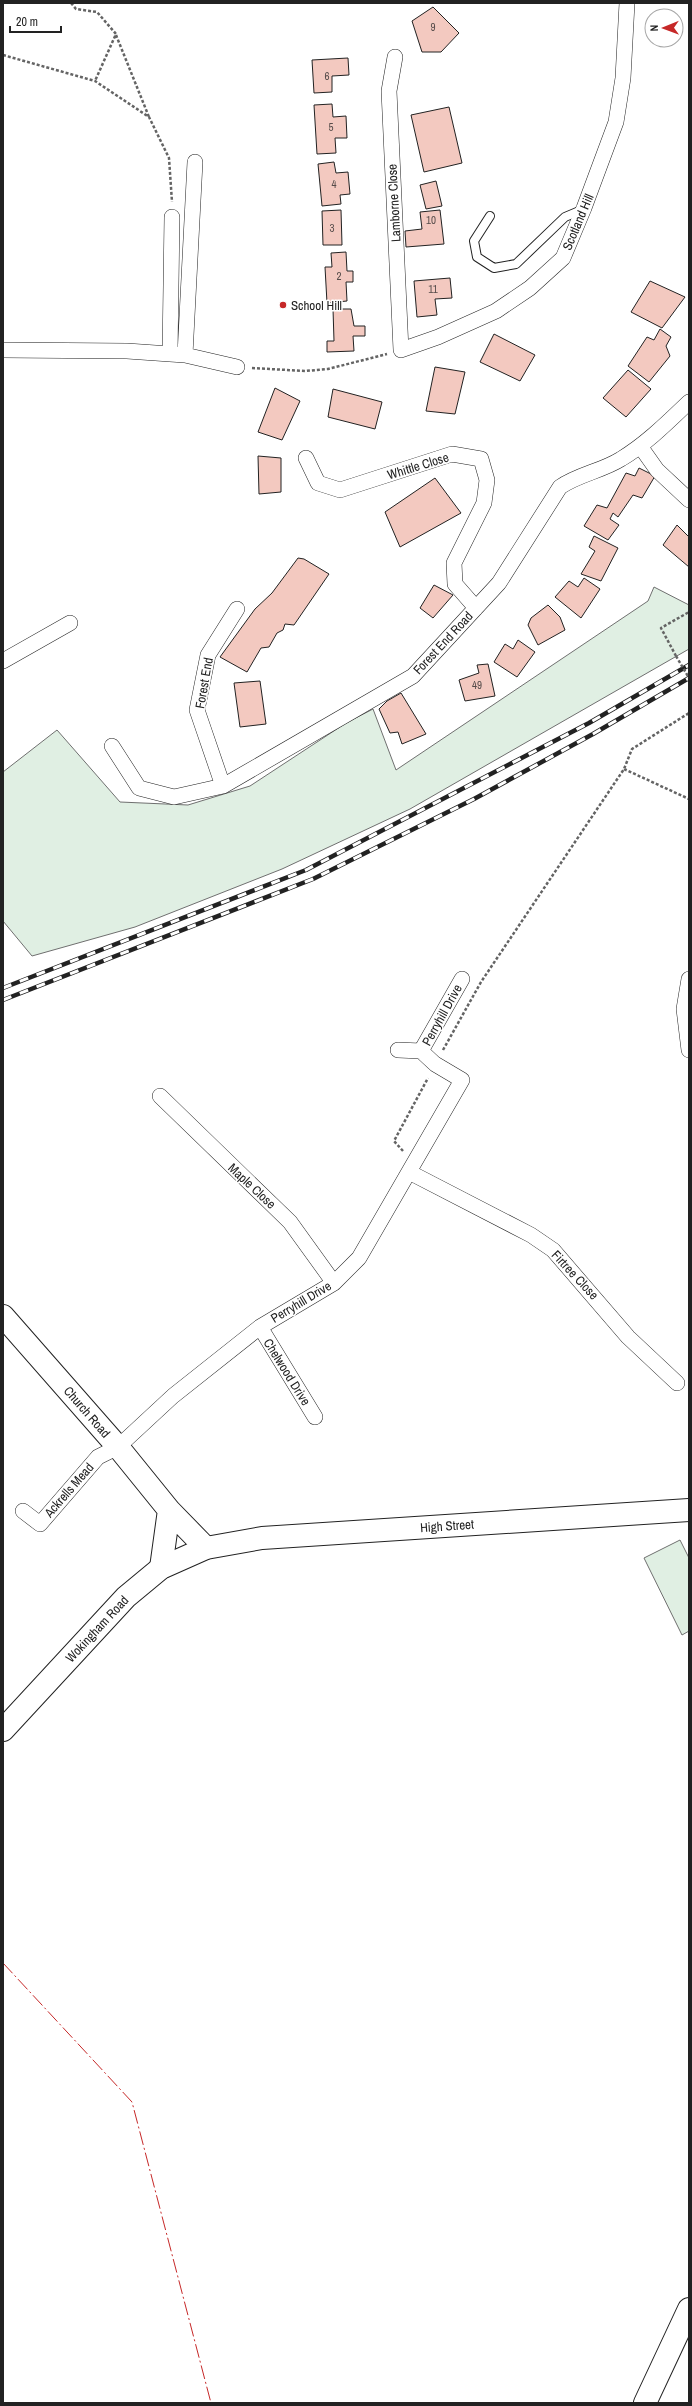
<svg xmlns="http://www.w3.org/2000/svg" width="692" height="2406" font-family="'Archivo Narrow',sans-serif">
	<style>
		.green { fill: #e0efe3; stroke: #6f6f6f }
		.building { fill: #f3c9c0; stroke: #222 }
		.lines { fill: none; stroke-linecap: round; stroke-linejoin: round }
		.lane-casing { stroke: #222; stroke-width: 10 }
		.street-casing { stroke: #222; stroke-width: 16 }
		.secondary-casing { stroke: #222; stroke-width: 24 }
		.primary-casing { stroke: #222; stroke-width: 24 }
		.path { stroke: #646464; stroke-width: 2.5; stroke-dasharray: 3 2; stroke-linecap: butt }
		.lane { stroke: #fff; stroke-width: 8 }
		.street { stroke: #fff; stroke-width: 15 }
		.secondary { stroke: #fff; stroke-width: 22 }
		.primary { stroke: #fff; stroke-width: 22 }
		.rail-casing { stroke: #222; stroke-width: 4.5 }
		.rail { stroke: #fff; stroke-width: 3; stroke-dasharray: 9; stroke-linecap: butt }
		.path-bridge { stroke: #646464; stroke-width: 2.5; stroke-dasharray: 3 2; stroke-linecap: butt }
		.power { stroke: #c62828; stroke-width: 1; stroke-dasharray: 14 3 2 3; stroke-linecap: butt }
		.poi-dot { fill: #c62828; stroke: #fff; stroke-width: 1.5 }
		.labels { text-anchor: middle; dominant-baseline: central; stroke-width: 3; stroke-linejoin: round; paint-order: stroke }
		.number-label { font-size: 11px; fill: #564c4a }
		.street-label { font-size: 13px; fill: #222; stroke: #fff }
		.poi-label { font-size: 13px; fill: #222; stroke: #fff; text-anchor: start }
	</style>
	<rect width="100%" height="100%" fill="#fff"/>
	<!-- green -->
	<path class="green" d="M 654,587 L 689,605 L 689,649 L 410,809 L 282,869 L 135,927 L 32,956 L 3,921 L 3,772 L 57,730 L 120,802 L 188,805 L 250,786 L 346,723 L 373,709 L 396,770 L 648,601 Z
		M 680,1540 L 689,1558 L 689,1631 L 682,1635 L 644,1558 Z"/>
	<!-- building -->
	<path class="building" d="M 433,7 L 459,33 L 441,52 L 422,52 L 412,21 Z
		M 348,58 L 349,75 L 332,76 L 332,92 L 314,93 L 312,60 Z
		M 332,104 L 333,117 L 346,116 L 347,138 L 335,138 L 336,153 L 317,154 L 314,105 Z
		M 449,107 L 462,163 L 424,172 L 411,115 Z
		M 334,162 L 336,173 L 348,172 L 350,194 L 340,195 L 341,204 L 322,206 L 318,164 Z
		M 436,181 L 442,206 L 426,209 L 420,185 Z
		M 341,210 L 342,245 L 323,245 L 322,211 Z
		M 440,210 L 444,244 L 406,247 L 405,231 L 422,229 L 420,212 Z
		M 346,252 L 347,271 L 353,271 L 353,282 L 346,282 L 347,301 L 327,303 L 325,267 L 332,267 L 331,253 Z
		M 450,278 L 452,298 L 435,299 L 437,315 L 417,317 L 414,281 Z
		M 650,281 L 685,297 L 662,328 L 631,312 Z
		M 333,309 L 351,309 L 354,326 L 365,326 L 365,336 L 353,336 L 354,351 L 327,352 L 327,341 L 334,341 Z
		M 660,329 L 671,337 L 666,346 L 670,356 L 649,382 L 628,366 L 647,337 L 654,340 Z
		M 494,334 L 535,355 L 520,381 L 480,362 Z
		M 435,367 L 465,372 L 455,414 L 426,411 Z
		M 628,370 L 651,389 L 626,417 L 603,398 Z
		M 275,388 L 300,401 L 282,440 L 258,432 Z
		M 333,389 L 382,402 L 375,429 L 328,417 Z
		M 258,456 L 281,458 L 281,492 L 259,494 Z
		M 639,468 L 655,476 L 642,498 L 633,495 L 618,517 L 613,513 L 610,519 L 619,525 L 608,540 L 584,526 L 597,505 L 607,508 L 626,473 L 635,476 Z
		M 435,478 L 461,513 L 400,547 L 385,512 Z
		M 677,525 L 689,537 L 689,567 L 663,545 Z
		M 594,536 L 618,548 L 601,581 L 581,574 L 595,551 L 589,547 Z
		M 298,558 L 304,559 L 329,574 L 294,625 L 285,624 L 283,630 L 277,633 L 269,647 L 261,648 L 247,672 L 220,657 L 255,609 L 272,593 Z
		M 584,578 L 600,589 L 581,618 L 555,597 L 569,581 L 578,587 Z
		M 434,585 L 453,595 L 433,618 L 420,608 Z
		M 548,605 L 560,617 L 565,630 L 538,645 L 528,625 L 531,618 Z
		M 518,640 L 535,652 L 517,677 L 494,662 L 505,644 L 513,649 Z
		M 488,664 L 495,696 L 465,701 L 459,680 L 479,673 L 477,665 Z
		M 260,681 L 266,724 L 240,727 L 234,683 Z
		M 401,693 L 426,734 L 402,744 L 398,732 L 390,733 L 379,709 L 387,701 Z"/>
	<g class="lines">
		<!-- lane casing -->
		<g class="lane-casing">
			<path id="lane" d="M 490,216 L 474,241 L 477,257 L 494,268 L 516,264 L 565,217 L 584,209"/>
		</g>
		<!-- street casing -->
		<g class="street-casing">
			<path id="street" d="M 395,57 L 389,91 L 401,350 L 438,337 L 496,311 L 530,288 L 563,258 L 584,208 L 616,122 L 623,78 L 627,3
				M 3,350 L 127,351 L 170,354 L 185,355 L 237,367
				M 170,354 L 172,217
				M 185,355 L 195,162
				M 640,446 L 657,470 L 689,500
				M 306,458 L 318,483 L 340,490 L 452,454 L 481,459 L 487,480 L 484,503 L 454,563 L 455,584 L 476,608
				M 3,661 L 70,623
				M 112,746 L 139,788 L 174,797 L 223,786 L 413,676 L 499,583 L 560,487 C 579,474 602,471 621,459 C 646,444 668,422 689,402
				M 223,786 L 197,710 L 208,655 L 237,609
				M 689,979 L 684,1009 L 689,1050
				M 421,1051 L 462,979
				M 160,1096 L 290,1222 L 334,1283
				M 409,1172 L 531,1235 L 553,1250 L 628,1337 L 677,1383
				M 260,1327 L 315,1417
				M 23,1511 L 40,1524 L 98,1457 L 118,1447 L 173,1396 L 260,1327 L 334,1283 L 359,1258 L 462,1080 L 435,1064 L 421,1051 L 398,1050"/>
		</g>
		<!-- secondary casing -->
		<g class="secondary-casing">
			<path id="secondary" d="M 3,1316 L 118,1447 L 169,1510 L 206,1548
				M 161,1568 L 169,1510
				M 645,2403 L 689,2309"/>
		</g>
		<!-- primary casing -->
		<g class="primary-casing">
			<path id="primary" d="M 3,1730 L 126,1597 L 161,1568 L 206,1548 L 262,1538 L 689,1510"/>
		</g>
		<!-- path -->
		<path class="path" d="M 71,3 L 76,9 L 97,12 L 116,34 L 95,81
			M 116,35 L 149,117
			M 3,55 L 95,81 L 149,117 L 169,158 L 172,202
			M 252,368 L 305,371 L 328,369 L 387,354
			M 676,656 L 661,628 L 689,612
			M 624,769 L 689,799
			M 443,1050 L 481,982 L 624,769 L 632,749 L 689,713
			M 403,1151 L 394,1141 L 428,1078"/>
		<!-- lane -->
		<use href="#lane" class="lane"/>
		<!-- street -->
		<use href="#street" class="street"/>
		<!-- secondary -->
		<use href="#secondary" class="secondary"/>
		<!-- primary -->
		<use href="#primary" class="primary"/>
		<!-- rail casing -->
		<g class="rail-casing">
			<path id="rail" d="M 3,988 L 306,870 L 589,723 L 689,665
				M 3,1000 L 313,879 L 474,799 L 593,734 L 689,678"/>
		</g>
		<!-- rail -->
		<use href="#rail" class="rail"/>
		<!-- path-bridge -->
		<path class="path-bridge" d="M 676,656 L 689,678"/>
		<!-- power -->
		<path class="power" d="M 3,1963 L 132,2102 L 211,2403"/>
	</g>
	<!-- markers -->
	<circle class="poi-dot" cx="283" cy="305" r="4"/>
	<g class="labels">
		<!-- number labels -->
		<g class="number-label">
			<text x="433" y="27">9</text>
			<text x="327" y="76">6</text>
			<text x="331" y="127">5</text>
			<text x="334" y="184">4</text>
			<text x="431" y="220">10</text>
			<text x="332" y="228">3</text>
			<text x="339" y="276">2</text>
			<text x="433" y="289">11</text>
			<text x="477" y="685">49</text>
		</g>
		<!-- street labels -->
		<g class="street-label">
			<text transform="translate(394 203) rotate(-93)">Lamborne Close</text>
			<text transform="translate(578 222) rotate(-67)">Scotland Hill</text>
			<text transform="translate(418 466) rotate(-17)">Whittle Close</text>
			<text transform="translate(443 643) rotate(-47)">Forest End Road</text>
			<text transform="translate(204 683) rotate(-80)">Forest End</text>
			<text transform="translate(442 1015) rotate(-61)">Perryhill Drive</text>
			<text transform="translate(252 1186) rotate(43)">Maple Close</text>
			<text transform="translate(575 1275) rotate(47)">Firtree Close</text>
			<text transform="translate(301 1302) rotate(-31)">Perryhill Drive</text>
			<text transform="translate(287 1372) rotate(58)">Chelwood Drive</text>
			<text transform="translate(87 1412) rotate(49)">Church Road</text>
			<text transform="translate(69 1490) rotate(-49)">Ackrells Mead</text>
			<text transform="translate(447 1526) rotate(-4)">High Street</text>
			<text transform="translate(97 1629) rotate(-47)">Wokingham Road</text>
		</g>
		<!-- poi labels -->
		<g class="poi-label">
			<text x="291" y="305">School Hill</text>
		</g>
	</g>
	<!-- border -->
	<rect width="692" height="2406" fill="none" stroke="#222222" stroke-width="8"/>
	<!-- north arrow -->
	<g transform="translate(664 28) rotate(269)"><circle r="19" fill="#ffffff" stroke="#a7a7a7"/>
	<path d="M0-3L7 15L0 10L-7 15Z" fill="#c62828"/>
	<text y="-6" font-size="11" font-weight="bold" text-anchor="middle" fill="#222222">N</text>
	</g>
	<!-- scale -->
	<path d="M10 26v6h51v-6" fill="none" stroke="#222222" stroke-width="2"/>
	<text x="16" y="26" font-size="12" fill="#222222" stroke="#ffffff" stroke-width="3" paint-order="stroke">20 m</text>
</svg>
